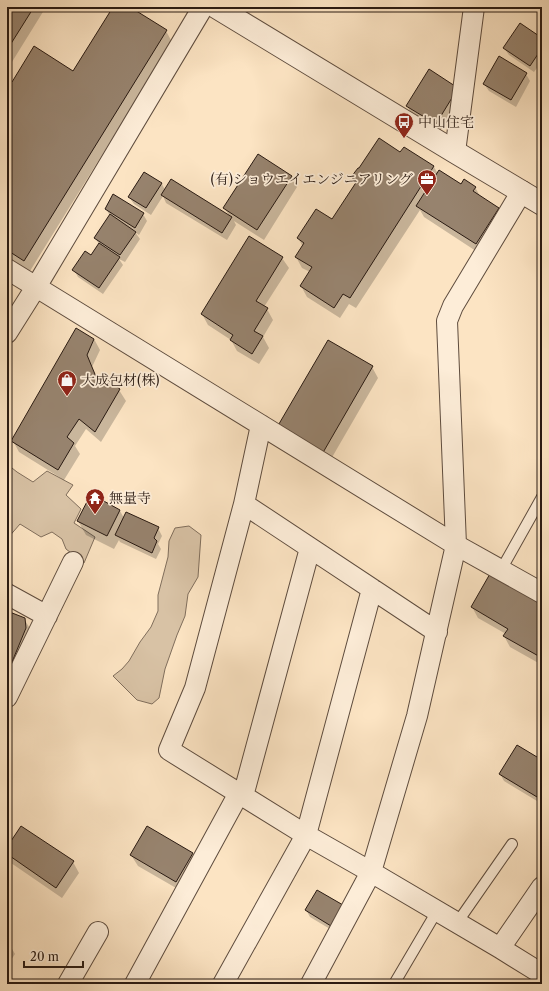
<svg xmlns="http://www.w3.org/2000/svg" width="549" height="991" font-family="'Libre Caslon Text','Noto Serif JP',serif">
	<style>
		.green { fill: #d8c2a5; stroke: #806e5c }
		.shadow { fill: #0003 }
		.building { fill: #97836e; stroke: #291a12 }
		.lines { fill: none; stroke-linecap: round; stroke-linejoin: round }
		.service-casing { stroke: #5e4c3e; stroke-width: 12 }
		.minor-casing { stroke: #5e4c3e; stroke-width: 22 }
		.tertiary-casing { stroke: #5e4c3e; stroke-width: 24 }
		.service { stroke: #fdedd8; stroke-width: 10 }
		.minor { stroke: #fdedd8; stroke-width: 20 }
		.tertiary { stroke: #fdedd8; stroke-width: 22 }
		.labels { text-anchor: middle; dominant-baseline: central; stroke-width: 3.5; stroke-linejoin: round; paint-order: stroke }
		.poi-label { font-size: 14px; fill: #291a12; stroke: #fdedd8; text-anchor: start }
	</style>
	<rect width="100%" height="100%" fill="#fce4c3"/>
	<filter id="stains"><feTurbulence type="fractalNoise" baseFrequency=".005" numOctaves="4"/><feColorMatrix values="0 0 0 0 .2 0 0 0 0 .09 0 0 0 0 .02 0 0 0 .5 -.17"/></filter>
	<radialGradient id="worn" r=".72"><stop offset=".6" stop-color="#630" stop-opacity="0"/><stop offset="1" stop-color="#630" stop-opacity=".3"/></radialGradient>
	<!-- green -->
	<path class="green" d="M 7,464 L 17,472 L 33,482 L 47,471 L 73,485 L 66,495 L 81,509 L 74,523 L 95,537 L 84,563 L 66,549 L 62,539 L 52,532 L 41,537 L 20,524 L 7,539 Z
		M 189,526 L 201,535 L 198,577 L 188,594 L 185,616 L 177,635 L 165,669 L 159,698 L 152,704 L 137,700 L 113,676 L 122,669 L 129,661 L 140,642 L 151,627 L 158,611 L 158,595 L 168,557 L 169,541 L 175,528 Z"/>
	<!-- shadow -->
	<path class="shadow" d="M 7,7 L 46,7 L 7,70 Z
		M 114,7 L 128,7 L 166,31 L 172,42 L 30,271 L 7,257 L 7,79 L 13,83 L 73,72 Z
		M 542,39 L 542,61 L 534,72 L 509,55 L 504,48 Z
		M 526,74 L 530,81 L 516,107 L 489,91 L 484,84 Z
		M 462,96 L 440,131 L 411,113 L 407,106 Z
		M 404,148 L 434,167 L 438,174 L 461,186 L 475,187 L 481,198 L 498,209 L 505,220 L 482,255 L 424,217 L 420,210 L 356,308 L 349,304 L 340,318 L 307,297 L 301,286 L 310,272 L 302,268 L 296,257 L 303,247 L 298,238 L 333,221 L 356,184 L 352,178 L 401,153 Z
		M 145,173 L 162,184 L 165,190 L 229,215 L 224,208 L 291,177 L 297,187 L 264,240 L 234,221 L 236,225 L 227,240 L 166,203 L 163,196 L 151,215 L 134,204 L 129,197 Z
		M 106,209 L 143,214 L 147,221 L 139,235 L 135,232 L 140,239 L 125,262 L 119,259 L 123,265 L 103,294 L 78,277 L 74,270 L 91,256 L 99,244 L 95,238 L 110,216 Z
		M 282,258 L 289,268 L 264,307 L 267,309 L 273,320 L 263,337 L 269,348 L 259,364 L 237,351 L 231,340 L 208,325 L 202,314 Z
		M 94,339 L 100,350 L 92,367 L 100,384 L 119,390 L 126,401 L 101,442 L 86,429 L 75,446 L 80,454 L 64,480 L 19,452 L 13,441 Z
		M 372,367 L 378,378 L 327,466 L 277,429 Z
		M 120,511 L 124,518 L 158,528 L 162,536 L 158,544 L 161,549 L 156,559 L 120,542 L 119,540 L 114,549 L 86,535 L 78,521 Z
		M 542,602 L 542,665 L 510,647 L 504,636 L 506,634 L 478,618 L 472,607 Z
		M 7,612 L 24,619 L 31,630 L 18,672 L 7,667 Z
		M 542,761 L 542,804 L 504,781 L 500,774 Z
		M 7,849 L 73,862 L 79,873 L 62,898 L 11,863 L 7,856 Z
		M 192,854 L 198,864 L 183,892 L 138,866 L 131,855 Z
		M 318,891 L 335,932 L 310,917 L 306,910 Z
		M 7,944 L 11,947 L 15,954 L 7,966 Z"/>
	<!-- building -->
	<path class="building" d="M 7,7 L 34,7 L 7,50 Z
		M 113,7 L 130,7 L 167,30 L 24,261 L 7,250 L 7,78 L 12,82 L 34,46 L 73,71 Z
		M 520,23 L 542,38 L 542,48 L 530,66 L 503,48 Z
		M 499,56 L 527,73 L 511,100 L 483,84 Z
		M 429,69 L 458,88 L 436,124 L 406,106 Z
		M 379,138 L 400,152 L 404,147 L 434,166 L 350,298 L 343,294 L 334,308 L 300,286 L 312,267 L 295,257 L 304,243 L 297,238 L 316,209 L 332,219 L 357,181 L 351,177 L 358,168 L 359,168 Z
		M 258,154 L 292,176 L 257,230 L 223,208 Z
		M 439,170 L 461,184 L 464,179 L 476,187 L 473,191 L 499,208 L 476,244 L 416,206 Z
		M 144,172 L 162,183 L 146,208 L 128,197 Z
		M 171,179 L 232,217 L 222,233 L 161,195 Z
		M 113,194 L 144,213 L 135,228 L 105,209 Z
		M 110,214 L 136,232 L 120,255 L 94,238 Z
		M 249,236 L 283,257 L 256,301 L 268,308 L 254,331 L 263,336 L 252,354 L 230,340 L 233,335 L 201,314 Z
		M 99,243 L 120,257 L 99,288 L 72,270 L 85,251 L 91,255 Z
		M 76,328 L 94,339 L 87,355 L 99,384 L 103,377 L 120,389 L 95,432 L 79,419 L 67,437 L 74,443 L 58,470 L 11,441 Z
		M 328,340 L 373,366 L 321,456 L 276,429 Z
		M 91,494 L 120,510 L 107,536 L 77,521 Z
		M 126,512 L 159,527 L 154,538 L 157,541 L 152,553 L 115,535 Z
		M 491,572 L 542,601 L 542,658 L 503,636 L 508,629 L 471,607 Z
		M 7,611 L 25,618 L 26,628 L 12,662 L 7,659 Z
		M 517,745 L 542,760 L 542,800 L 499,774 Z
		M 21,826 L 74,861 L 56,888 L 7,854 L 7,847 Z
		M 147,826 L 193,853 L 176,882 L 130,855 Z
		M 317,890 L 343,905 L 331,926 L 305,910 Z"/>
	<g class="lines">
		<!-- service casing -->
		<g class="service-casing">
			<path id="service" d="M 501,570 L 542,497
				M 457,923 L 512,844
				M 394,984 L 437,911"/>
		</g>
		<!-- minor casing -->
		<g class="minor-casing">
			<path id="minor" d="M 455,152 L 474,7
				M 7,269 L 456,545 L 542,593
				M 7,333 L 36,287 L 203,7
				M 261,425 L 244,504 L 195,688 L 169,750 L 306,835 L 371,872 L 500,948 L 542,974
				M 244,504 L 437,632
				M 7,594 L 47,616
				M 7,697 L 73,562
				M 243,796 L 310,548
				M 500,948 L 542,887
				M 68,984 L 98,932
				M 135,984 L 239,793
				M 223,984 L 306,835 L 372,589
				M 311,984 L 371,872 L 417,716 L 456,545 L 447,321 L 453,306 L 522,191"/>
		</g>
		<!-- tertiary casing -->
		<g class="tertiary-casing">
			<path id="tertiary" d="M 216,7 L 455,152 L 542,204"/>
		</g>
		<!-- service -->
		<use href="#service" class="service"/>
		<!-- minor -->
		<use href="#minor" class="minor"/>
		<!-- tertiary -->
		<use href="#tertiary" class="tertiary"/>
	</g>
	<!-- icons -->
	<defs>
		<g id="bus-pin" transform="scale(1)"><path d="M0 17L-7.5 6A9.5 9.5 0 1 1 7.5 6Z" fill="#8f2418" stroke="#fdedd8"/><path d="M-5-6H5V4H4V6H2V4H-2V6H-4V4H-5ZM-3.5-4V0h7V-4ZM-3.5 1.2v1.5H-2V1.2ZM2 1.2v1.5H3.5V1.2Z" fill="#fff"/></g>
		<g id="office-pin" transform="scale(1)"><path d="M0 17L-7.5 6A9.5 9.5 0 1 1 7.5 6Z" fill="#8f2418" stroke="#fdedd8"/><path d="M-6-3h4V-5.5h4V-3h4V5H-6ZM-1-4.5V-3h2v-1.5ZM-6 0V1H6V0Z" fill="#fff"/></g>
		<g id="shop-pin" transform="scale(1)"><path d="M0 17L-7.5 6A9.5 9.5 0 1 1 7.5 6Z" fill="#8f2418" stroke="#fdedd8"/><path d="M-5-2.5h2.3a2.7 3.5 0 0 1 5.4 0H5L5.5 6h-11ZM-1.5-2.5h3a1.5 2.3 0 0 0-3 0Z" fill="#fff"/></g>
		<g id="temple-pin" transform="scale(1)"><path d="M0 17L-7.5 6A9.5 9.5 0 1 1 7.5 6Z" fill="#8f2418" stroke="#fdedd8"/><path d="M0-6L5-2H3V0L6.5 2.5H4V6H1.5V3h-3V6H-4V2.5H-6.5L-3 0V-2H-5Z" fill="#fff"/></g>
	</defs>
	<g fill-rule="evenodd">
		<use href="#bus-pin" x="404" y="122"/>
		<use href="#office-pin" x="427" y="179"/>
		<use href="#shop-pin" x="67" y="380"/>
		<use href="#temple-pin" x="95" y="498"/>
	</g>
	<g class="labels">
		<!-- poi labels -->
		<g class="poi-label">
			<text x="418" y="122">中山住宅</text>
			<text x="413" y="179" text-anchor="end">(有)ショウエイエンジニアリング</text>
			<text x="81" y="380">大成包材(株)</text>
			<text x="109" y="498">無量寺</text>
		</g>
	</g>
	<!-- margin -->
	<rect width="549" height="991" fill="none" stroke="#fce4c3" stroke-width="24"/>
	<rect x="8" y="8" width="533" height="975" fill="none" stroke="#291a12" stroke-width="2"/>
	<rect x="12" y="12" width="525" height="967" fill="none" stroke="#291a12"/>
	<!-- scale -->
	<path d="M24 961v6h59v-6" fill="none" stroke="#291a12" stroke-width="2"/>
	<text x="30" y="961" font-size="12" fill="#291a12" stroke="#fdedd8" stroke-width="3" paint-order="stroke">20 m</text>
	<rect width="100%" height="100%" filter="url(#stains)"/>
	<rect width="100%" height="100%" fill="url(#worn)"/>
</svg>
